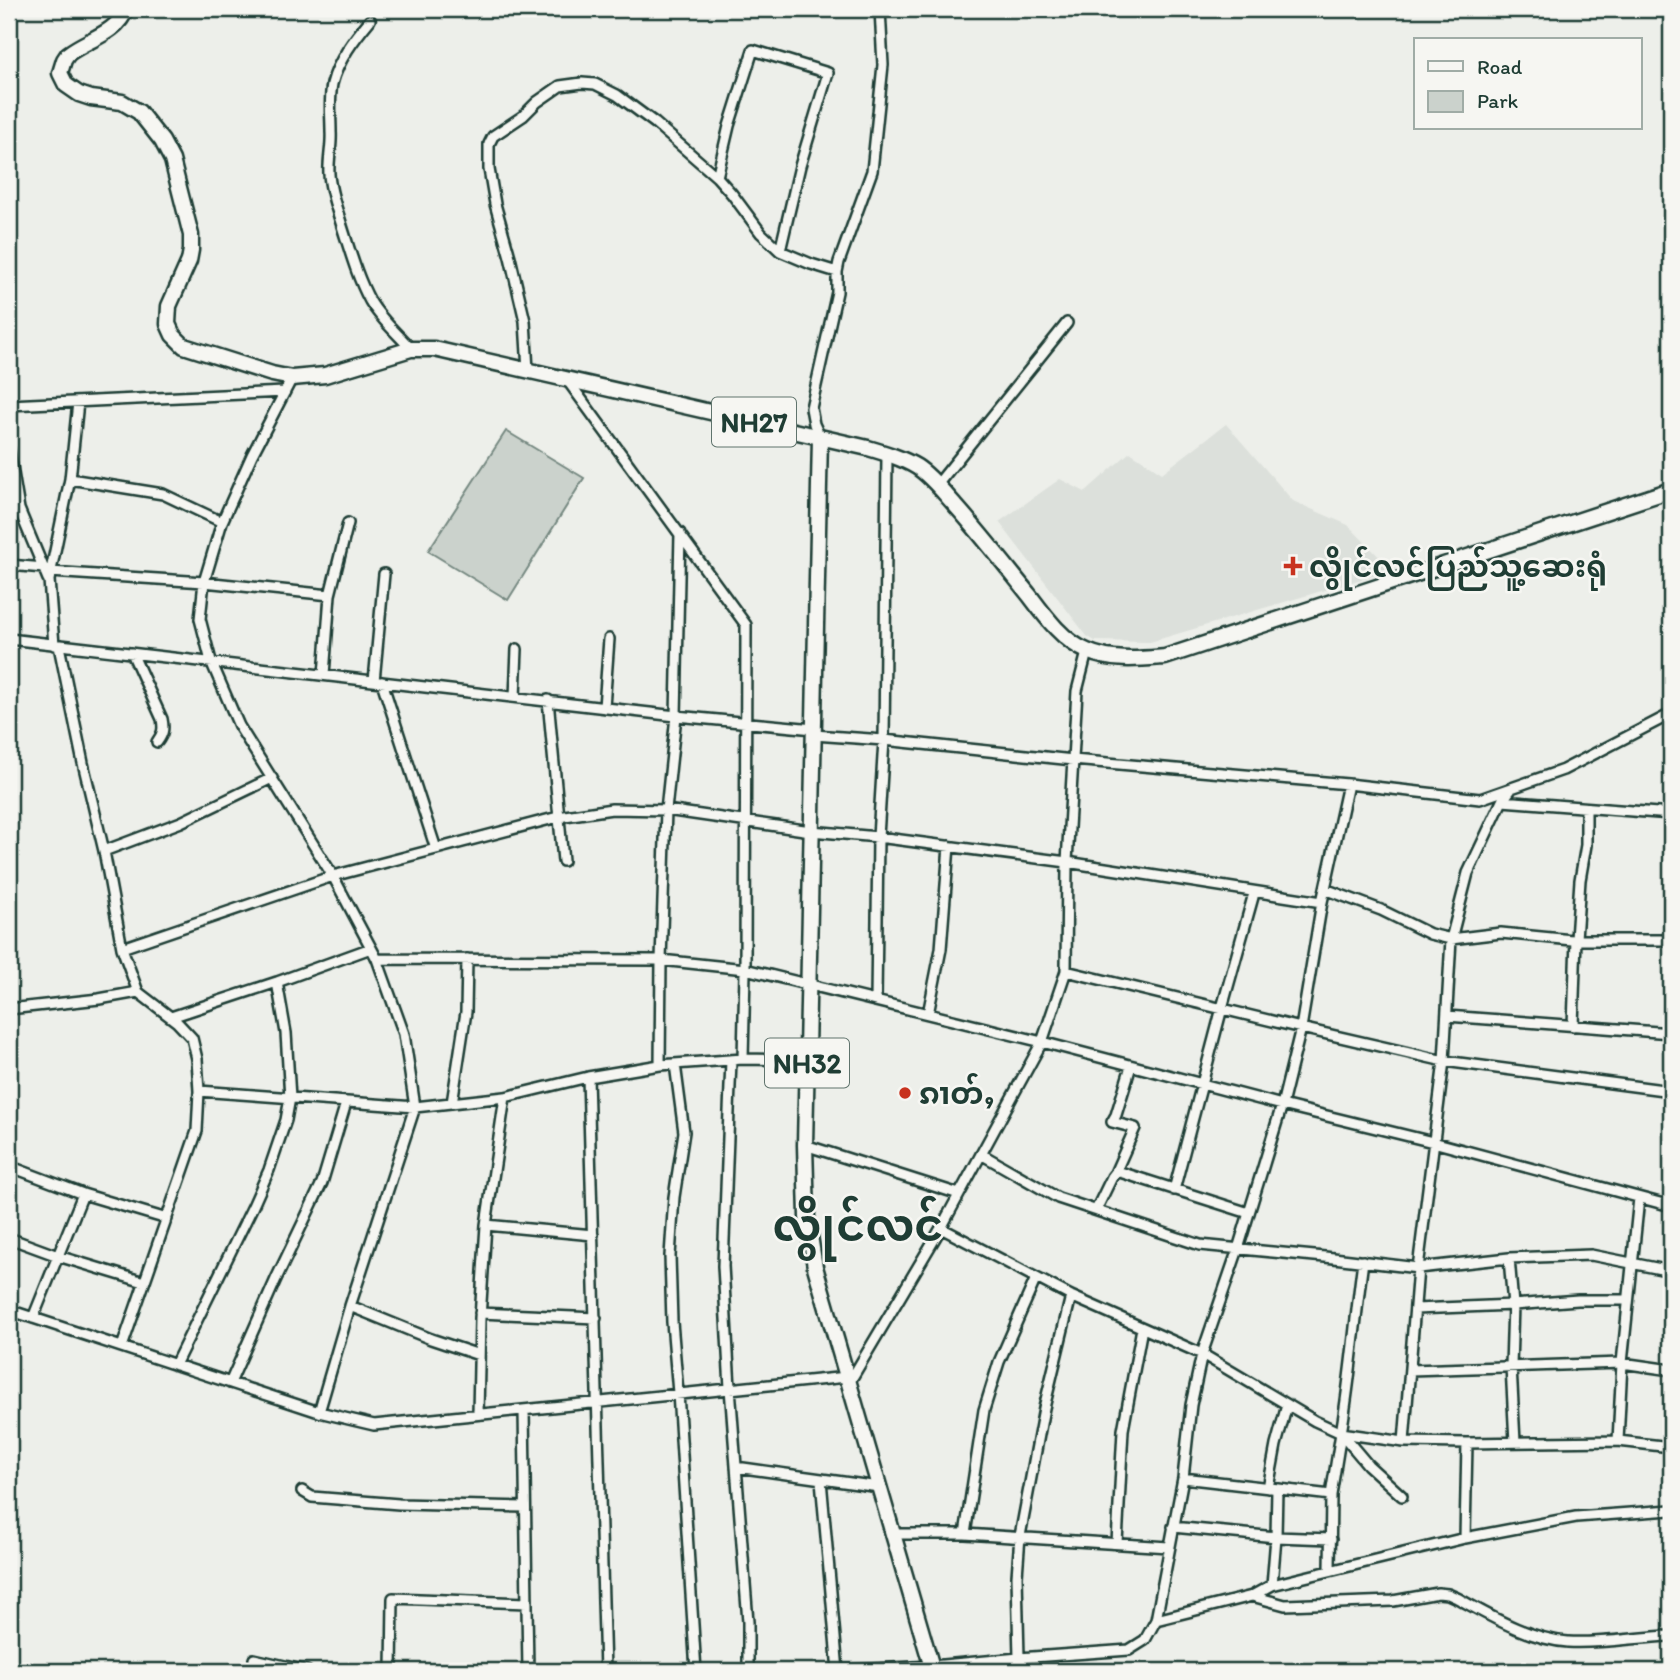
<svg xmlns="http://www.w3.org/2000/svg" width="1680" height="1680" font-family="Itim,'Noto Sans Myanmar',sans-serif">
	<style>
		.built { fill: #dce0db }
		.green { fill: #cbd2cc; stroke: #758880; stroke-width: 2 }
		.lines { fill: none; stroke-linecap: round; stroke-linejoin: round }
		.minor-casing { stroke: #1f3d34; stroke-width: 14 }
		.trunk-casing { stroke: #1f3d34; stroke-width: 19 }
		.minor { stroke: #f6f6f2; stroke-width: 9 }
		.trunk { stroke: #f6f6f2; stroke-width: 14 }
		.poi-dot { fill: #c8321e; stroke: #f6f6f2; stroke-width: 2.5 }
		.labels { text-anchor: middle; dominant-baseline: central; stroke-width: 5; stroke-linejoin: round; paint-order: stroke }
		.shield { fill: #f6f6f2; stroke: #60746d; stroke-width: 2 }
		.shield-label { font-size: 28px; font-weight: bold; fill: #1f3d34 }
		.poi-label { font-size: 30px; font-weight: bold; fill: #1f3d34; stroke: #f6f6f2; text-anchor: start }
		.town-label { font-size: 44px; font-weight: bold; fill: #1f3d34; stroke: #f6f6f2 }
	</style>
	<rect width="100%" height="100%" fill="#edefea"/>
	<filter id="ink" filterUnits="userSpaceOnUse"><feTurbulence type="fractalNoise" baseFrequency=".0143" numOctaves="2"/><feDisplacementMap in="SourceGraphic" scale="14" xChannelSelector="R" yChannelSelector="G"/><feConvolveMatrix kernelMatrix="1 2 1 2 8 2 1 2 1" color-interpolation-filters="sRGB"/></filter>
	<g filter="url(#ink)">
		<!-- built -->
		<path class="built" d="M 1226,424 L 1293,501 L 1348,525 L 1392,570 L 1150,642 L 1095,641 L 1087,636 L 999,522 L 1060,479 L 1085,492 L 1130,452 L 1162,473 Z"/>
		<!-- green -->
		<path class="green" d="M 506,431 L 584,478 L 508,600 L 428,551 Z"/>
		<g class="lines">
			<!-- minor casing -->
			<g class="minor-casing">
				<path id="minor" d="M 370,20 C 355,38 338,60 332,84 C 329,100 331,116 331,132 C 332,146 328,160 329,174 C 330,192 337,209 342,226 C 350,251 357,277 370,301 C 381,320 397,333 411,349
					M 717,177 L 729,126 L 753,50 L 828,73 L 800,166 L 780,251
					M 528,370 L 525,321 L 510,257 L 495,204 L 489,169 L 489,144 L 493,136 L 523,116 L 537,102 L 560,86 L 582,83 L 595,84 L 617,95 L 655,123 L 717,177 L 732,194 L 761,233 L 780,251 L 811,264 L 837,272
					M 292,378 L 252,455 L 222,522 L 204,582 L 200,619 L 211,661 L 239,726 L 333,876 L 377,959 L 404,1034 L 415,1107 L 350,1306 L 319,1412
					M 568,381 L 746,625 L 745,972 L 743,1059
					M 9,405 L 285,392
					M 820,437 L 814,424 L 811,408 L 837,292 L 837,272 L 839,262 L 872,171 L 883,65 L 880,9
					M 9,449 L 19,509 L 48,579
					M 70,479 L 163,494 L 222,522
					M 937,485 L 1067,323
					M 9,565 L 44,568
					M 50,572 L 204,582 L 330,595
					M 9,639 L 676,716 L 814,729
					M 54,645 L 49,580 L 70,479 L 78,402
					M 59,646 L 83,763 L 104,851 L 122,948 L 138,992 L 177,1022 L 192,1038 L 197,1059 L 199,1091 L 197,1131 L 122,1347
					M 132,653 L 162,719 C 164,729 163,734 157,742
					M 324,675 L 330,595 L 348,523
					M 374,681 L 384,574
					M 382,682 L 436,849
					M 515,697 L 517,649
					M 548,700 L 563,861
					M 604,707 L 609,639
					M 814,735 L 884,740 L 1073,760 L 1348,784 L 1480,799 L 1563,770 L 1671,714
					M 1502,801 L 1671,814
					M 104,851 L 181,822 L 272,778
					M 1325,889 L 1381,910 L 1430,934 L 1451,939 L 1501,933 L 1572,940 L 1671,940
					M 122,948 L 333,876 L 558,817 L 612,809 L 666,810 L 811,831 L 878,837 L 1067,862 L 1322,902
					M 377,959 L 661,960 L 745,969 L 1042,1042 L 1282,1105 L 1433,1142 L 1671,1206
					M 1066,971 L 1301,1028 L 1444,1061 L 1671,1091
					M 876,1001 L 878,837 L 884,740 L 887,454
					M 9,1009 L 99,999 L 138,992
					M 928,1014 L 941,949 L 949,846
					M 1447,1016 L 1671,1033
					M 171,1017 L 277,982 L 371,948
					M 1573,1026 L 1576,939 L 1580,880 L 1586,845 L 1586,808
					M 731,1060 L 723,1266 L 730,1388 L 748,1622 L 748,1671
					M 675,1064 L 684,1132 L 674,1197 L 670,1256 L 672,1322 L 678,1393 L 696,1671
					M 660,1065 L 661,960 L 666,810 L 676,716 L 680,533
					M 588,1077 L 605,1671
					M 199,1091 L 415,1107 L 505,1097 L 588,1077 L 660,1065 L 743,1059 L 807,1060
					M 452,1103 L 466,1012 L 467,959
					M 805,1145 L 959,1194
					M 981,1154 L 1058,1198 L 1200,1245 L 1325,1257 L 1418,1268 L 1509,1258 L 1591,1255 L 1671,1271
					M 9,1166 L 83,1194 L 167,1219
					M 1115,1173 L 1135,1128 L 1112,1122 L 1116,1115 L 1131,1066
					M 1174,1190 L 1222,1008 L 1253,897
					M 1096,1210 L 1112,1177 L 1115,1173 L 1120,1172 L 1249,1213
					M 486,1225 L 593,1235
					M 941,1228 L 1071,1296 L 1202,1354 L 1315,1421 L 1341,1433 L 1404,1442 L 1467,1443 L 1618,1441 L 1671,1447
					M 9,1238 L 58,1256 L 144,1282
					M 1509,1258 L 1513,1305 L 1511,1366 L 1515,1442
					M 350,1306 L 431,1339 L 479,1355
					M 1415,1309 L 1513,1305 L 1578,1300 L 1628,1300
					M 9,1310 L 319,1412 L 374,1425 L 847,1377
					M 480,1313 L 596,1318
					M 33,1318 L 83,1194
					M 175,1365 L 253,1206 L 269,1170 L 286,1120 L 290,1098 L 286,1033 L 277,982
					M 1410,1370 L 1622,1363 L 1671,1370
					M 230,1383 L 276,1279 L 322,1183 L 346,1103
					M 849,1383 L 941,1228 L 1042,1042 L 1066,971 L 1067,862 L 1077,691 L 1087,652
					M 524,1410 L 528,1671
					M 478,1414 L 480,1318 L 486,1225 L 505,1097
					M 1341,1433 C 1351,1376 1355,1319 1363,1261
					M 1618,1441 L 1622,1363 L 1639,1198
					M 1404,1442 L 1418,1268 L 1444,1061 L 1451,939 L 1468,873 L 1502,801 L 1512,788
					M 736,1467 L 879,1487
					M 1183,1478 L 1331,1495
					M 821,1480 L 838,1671
					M 1268,1488 L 1276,1445 L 1287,1405
					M 302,1491 L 312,1497 L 399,1504 L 525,1507
					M 1173,1527 L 1276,1537 L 1331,1539
					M 894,1534 L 965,1534 L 1169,1547
					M 965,1534 L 984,1410 L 999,1362 L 1036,1278
					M 1465,1538 L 1467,1443
					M 1117,1543 L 1123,1430 L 1142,1328
					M 1330,1570 L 1331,1495 L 1341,1433 L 1368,1465 L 1402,1496
					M 1272,1585 L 1276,1537 L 1277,1489
					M 1252,1596 L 1285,1605 L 1393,1601 L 1438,1593 L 1448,1594 L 1457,1598 C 1492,1617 1528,1639 1568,1642 C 1602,1644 1637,1637 1671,1636
					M 1156,1620 L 1252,1596 L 1272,1585 L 1465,1538 L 1576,1517 L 1671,1510
					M 1019,1658 L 1017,1576 L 1020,1536 L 1044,1408 L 1071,1296
					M 254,1659 L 307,1671
					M 392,1671 L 393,1598 L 527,1603
					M 834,1671 L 932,1666 L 1019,1658 L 1129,1650 L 1145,1640 L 1156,1620 L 1183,1478 L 1191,1405 L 1202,1354 L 1238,1249 L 1282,1105 L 1301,1028 L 1322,902 L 1348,784"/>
			</g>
			<!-- trunk casing -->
			<g class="trunk-casing">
				<path id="trunk" d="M 126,9 C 117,34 87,39 68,54 L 64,60 L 60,73 L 66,85 L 79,94 L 91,98 L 122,102 L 139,112 L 162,141 L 172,160 L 191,235 L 191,250 L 189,261 L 169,306 L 168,324 L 173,335 L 184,346 L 272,374 L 292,378 L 325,375 L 411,349 L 434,349 L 868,448 C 885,453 902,458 917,467 C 932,477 943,492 955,505 C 981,534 1005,565 1030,596 C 1045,616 1063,641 1087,651 C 1112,662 1139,659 1165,657 L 1671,490
					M 820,437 L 805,1145 L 807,1217 L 815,1267 L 933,1671"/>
			</g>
			<!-- minor -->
			<use href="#minor" class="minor"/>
			<!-- trunk -->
			<use href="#trunk" class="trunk"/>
		</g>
	</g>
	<!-- markers -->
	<g class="poi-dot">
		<path d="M1289.5 555.5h7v7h7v7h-7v7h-7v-7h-7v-7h7z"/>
		<circle cx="905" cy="1093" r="7"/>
	</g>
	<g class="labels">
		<!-- shield labels -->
		<g class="shield">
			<rect x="712" y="397.5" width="84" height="49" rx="5"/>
			<rect x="765" y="1038.5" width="84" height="49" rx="5"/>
		</g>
		<g class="shield-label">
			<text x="754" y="422">NH27</text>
			<text x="807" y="1063">NH32</text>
		</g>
		<!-- poi labels -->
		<g class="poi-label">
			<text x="1309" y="566">လွိုင်လင်ပြည်သူ့ဆေးရုံ</text>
			<text x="919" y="1093">ၵၢတ်ႇ</text>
		</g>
		<!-- town labels -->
		<g class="town-label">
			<text x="858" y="1225">လွိုင်လင်</text>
		</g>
	</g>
	<!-- margin -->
	<rect width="1680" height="1680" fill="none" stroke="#f6f6f2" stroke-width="35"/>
	<rect x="18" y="18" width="1645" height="1645" fill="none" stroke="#1f3d34" stroke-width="2.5" filter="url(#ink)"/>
	<!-- legend -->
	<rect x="1414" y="38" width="228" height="91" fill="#f6f6f2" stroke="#a0aca6" stroke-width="2"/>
	<rect x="1428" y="61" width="35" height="10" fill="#f6f6f2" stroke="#a0aca6" stroke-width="2"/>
	<text x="1477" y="74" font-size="21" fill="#1f3d34">Road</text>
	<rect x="1428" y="91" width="35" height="21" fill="#cbd2cc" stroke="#a0aca6" stroke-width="2"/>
	<text x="1477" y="108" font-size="21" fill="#1f3d34">Park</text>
</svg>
